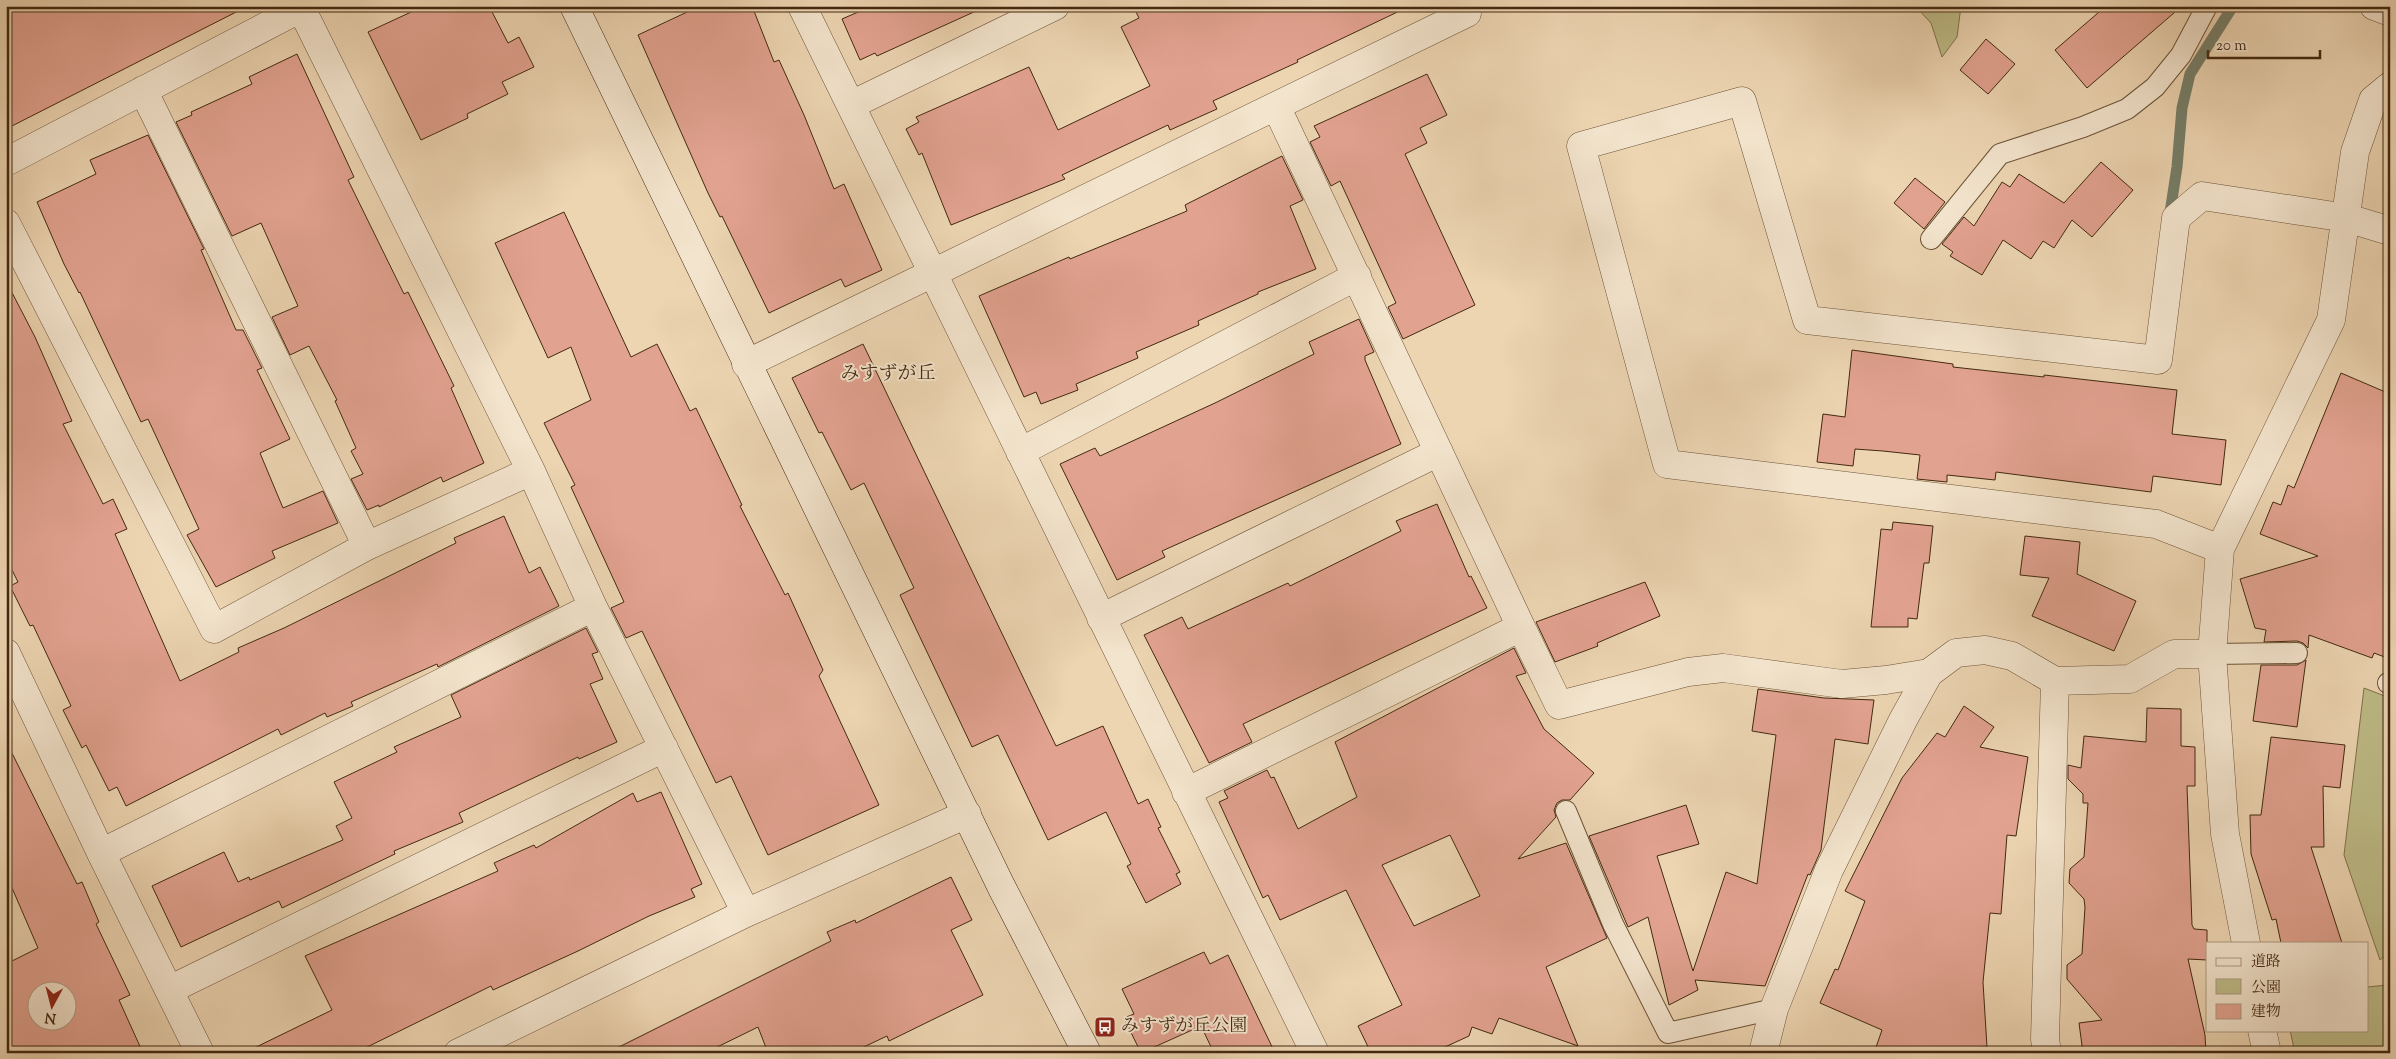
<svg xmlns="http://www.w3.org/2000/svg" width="2396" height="1059" font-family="'Sorts Mill Goudy','Noto Serif JP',serif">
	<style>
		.green { fill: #bebc88; stroke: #80724c }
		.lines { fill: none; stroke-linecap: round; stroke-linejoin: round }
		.stream { stroke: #777f6a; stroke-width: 11 }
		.building { fill: #e2a290; stroke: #432910; fill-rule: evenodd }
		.lane-casing { stroke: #6e5438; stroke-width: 22 }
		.street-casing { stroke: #6e5438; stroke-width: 29 }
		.secondary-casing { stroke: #432910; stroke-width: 29 }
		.lane { stroke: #f3e4cd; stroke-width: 20 }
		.street { stroke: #f3e4cd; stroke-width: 28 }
		.secondary { stroke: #f3e4cd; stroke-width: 28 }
		.labels { text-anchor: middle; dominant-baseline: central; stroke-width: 4; stroke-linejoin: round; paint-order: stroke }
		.poi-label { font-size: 18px; fill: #432910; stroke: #f3e4cd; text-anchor: start }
		.neighbourhood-label { font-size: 19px; fill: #432910; stroke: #f3e4cd }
	</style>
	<rect width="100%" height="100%" fill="#edd5b2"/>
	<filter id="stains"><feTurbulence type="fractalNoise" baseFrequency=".004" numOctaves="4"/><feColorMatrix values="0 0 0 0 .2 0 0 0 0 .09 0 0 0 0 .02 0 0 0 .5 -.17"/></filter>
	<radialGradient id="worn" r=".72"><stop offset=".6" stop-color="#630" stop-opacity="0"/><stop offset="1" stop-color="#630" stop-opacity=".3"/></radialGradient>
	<!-- green -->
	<path class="green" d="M 1915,6 L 1961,6 L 1957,37 L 1942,57 L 1931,23 Z
		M 2364,688 L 2390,698 L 2390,952 L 2380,960 L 2344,855 Z
		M 2388,985 L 2390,1053 L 2295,1053 L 2290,1030 L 2367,1030 L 2367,987 Z"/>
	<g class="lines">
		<!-- stream -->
		<path class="stream" d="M 2169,219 L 2177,167 L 2182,108 L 2190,74 L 2233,6"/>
	</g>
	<!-- building -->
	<path class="building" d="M 23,6 L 248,6 L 6,129 L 6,15 Z
		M 424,6 L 489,6 L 508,43 L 519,37 L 534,67 L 502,82 L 508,94 L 467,114 L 468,118 L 421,140 L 368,32 Z
		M 700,6 L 752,6 L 774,62 L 779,60 L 804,115 L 834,189 L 844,184 L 882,270 L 845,287 L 841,279 L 769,313 L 722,216 L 720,217 L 708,193 L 638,35 Z
		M 872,6 L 987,6 L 877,56 L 875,53 L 860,60 L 842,19 Z
		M 1133,6 L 1410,6 L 1297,60 L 1298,62 L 1213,101 L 1217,109 L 1170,130 L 1168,125 L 1062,175 L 1065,179 L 951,225 L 922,153 L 919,155 L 906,129 L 919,122 L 916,117 L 1029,67 L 1058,130 L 1150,86 L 1121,27 L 1139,18 Z
		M 2106,6 L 2182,6 L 2087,88 L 2055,50 Z
		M 1986,39 L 2015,64 L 1988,94 L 1960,70 Z
		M 297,54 L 354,177 L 348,180 L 404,294 L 408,292 L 454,386 L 451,388 L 484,463 L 443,482 L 441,477 L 379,507 L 379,505 L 367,510 L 351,479 L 363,474 L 351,451 L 356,448 L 335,401 L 337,400 L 309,346 L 290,355 L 272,317 L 298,306 L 261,223 L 232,236 L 176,122 L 192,115 L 191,112 L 252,84 L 249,77 Z
		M 1427,74 L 1447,115 L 1420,128 L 1427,143 L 1405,154 L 1475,305 L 1403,339 L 1388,307 L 1396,303 L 1340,181 L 1331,186 L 1310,142 L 1320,137 L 1314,126 Z
		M 148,135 L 204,249 L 201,250 L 236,330 L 243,330 L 262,368 L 257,370 L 290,439 L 260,453 L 283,508 L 323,491 L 338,523 L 272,551 L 275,558 L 216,587 L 187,535 L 199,529 L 148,419 L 141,422 L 80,292 L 79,293 L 64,264 L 37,202 L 96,174 L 90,160 Z
		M 1282,156 L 1303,200 L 1290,206 L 1316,269 L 1258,292 L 1258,294 L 1198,321 L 1199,325 L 1136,352 L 1138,358 L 1076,384 L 1078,390 L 1041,404 L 1036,392 L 1024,397 L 979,296 L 1069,257 L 1070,259 L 1187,211 L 1185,205 Z
		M 2101,162 L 2133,190 L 2092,237 L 2072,220 L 2054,248 L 2043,241 L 2031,259 L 2003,240 L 1982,275 L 1950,256 L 1953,252 L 1942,244 L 1964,217 L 1974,226 L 2002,182 L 2010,187 L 2019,174 L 2064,203 Z
		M 1915,178 L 1945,202 L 1924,229 L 1894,203 Z
		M 564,212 L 631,357 L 657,344 L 690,411 L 696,408 L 742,505 L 740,506 L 785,595 L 788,593 L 823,670 L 819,676 L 879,805 L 768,855 L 731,776 L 716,783 L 642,631 L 626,638 L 611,608 L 624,602 L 571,487 L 575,485 L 544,423 L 591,400 L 571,347 L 548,358 L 495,243 Z
		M 6,281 L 35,337 L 72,421 L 63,424 L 103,504 L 113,499 L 127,529 L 115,534 L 180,681 L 239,652 L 238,648 L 284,628 L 456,543 L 454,538 L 504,516 L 529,573 L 540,567 L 559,606 L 438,667 L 437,664 L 351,702 L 353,706 L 327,717 L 325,713 L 281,735 L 278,729 L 126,806 L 117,787 L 109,791 L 86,745 L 82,748 L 63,710 L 71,706 L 33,625 L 30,626 L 10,586 L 18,582 L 6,558 Z
		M 1359,319 L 1374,352 L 1365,356 L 1365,360 L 1401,444 L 1162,551 L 1165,557 L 1117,580 L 1060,464 L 1095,448 L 1100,456 L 1215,403 L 1314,354 L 1309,342 Z
		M 863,344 L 1056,746 L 1103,726 L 1138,804 L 1148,799 L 1161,827 L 1158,828 L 1180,872 L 1176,874 L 1181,884 L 1146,903 L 1127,866 L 1131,864 L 1106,812 L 1048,840 L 998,735 L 972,747 L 900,595 L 914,588 L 864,483 L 851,490 L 822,432 L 819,433 L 792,378 Z
		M 1852,350 L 1953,364 L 1953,367 L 2044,377 L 2044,375 L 2177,390 L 2172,434 L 2226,440 L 2221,485 L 2153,476 L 2151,492 L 1996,472 L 1995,480 L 1947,475 L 1947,482 L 1917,479 L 1920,455 L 1883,451 L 1855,449 L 1853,466 L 1817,462 L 1823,414 L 1845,417 Z
		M 2341,373 L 2390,394 L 2390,659 L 2374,653 L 2372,658 L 2309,635 L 2308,648 L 2303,643 L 2297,641 L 2264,642 L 2266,630 L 2255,628 L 2240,579 L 2318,556 L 2260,534 L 2273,502 L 2281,505 L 2288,485 L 2294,488 Z
		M 1437,504 L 1469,577 L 1471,576 L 1487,608 L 1243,724 L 1252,742 L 1209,763 L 1144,635 L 1182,617 L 1188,629 L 1288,583 L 1290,586 L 1401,531 L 1396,521 Z
		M 1893,522 L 1933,526 L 1929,563 L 1924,563 L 1917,619 L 1908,618 L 1908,627 L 1871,627 L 1881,529 L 1892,530 Z
		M 2025,536 L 2080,542 L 2077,574 L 2136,601 L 2114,651 L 2032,616 L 2049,578 L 2020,575 Z
		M 1645,582 L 1660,616 L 1597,643 L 1598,646 L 1555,662 L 1536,622 Z
		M 586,628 L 598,652 L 592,654 L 603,679 L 590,684 L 617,742 L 579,759 L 578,757 L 459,813 L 463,822 L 394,851 L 395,854 L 282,908 L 279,901 L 181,947 L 152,886 L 224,852 L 238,882 L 249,877 L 250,880 L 343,840 L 336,826 L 352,818 L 334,782 L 397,752 L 394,747 L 461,717 L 451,695 Z
		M 1514,648 L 1526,673 L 1516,676 L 1544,729 L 1594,773 L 1570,800 L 1562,800 L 1557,803 L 1554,810 L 1556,817 L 1518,859 L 1566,843 L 1607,938 L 1546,967 L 1578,1046 L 1499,1018 L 1492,1034 L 1472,1027 L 1469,1036 L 1432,1053 L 1371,1053 L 1358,1026 L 1402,1005 L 1346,890 L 1280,920 L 1268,895 L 1263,898 L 1219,802 L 1228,798 L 1224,791 L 1267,770 L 1271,778 L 1274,777 L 1298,829 L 1357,797 L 1335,742 ZM 1450,835 L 1480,896 L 1414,926 L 1382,865 Z
		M 2306,660 L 2297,727 L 2253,721 L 2261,665 L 2297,665 Z
		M 1758,689 L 1824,698 L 1874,700 L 1868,744 L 1835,739 L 1821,850 L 1810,875 L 1808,874 L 1765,986 L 1695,980 L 1698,990 L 1669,1005 L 1648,917 L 1628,927 L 1589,836 L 1686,805 L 1699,844 L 1657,856 L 1693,971 L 1726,872 L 1757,884 L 1776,735 L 1752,731 Z
		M 1964,706 L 1994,727 L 1980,747 L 2028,757 L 2016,836 L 2007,835 L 2001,914 L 1990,913 L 1983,982 L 1987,1047 L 1929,1050 L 1928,1053 L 1874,1053 L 1882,1030 L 1820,1003 L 1835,969 L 1838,970 L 1865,901 L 1845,891 L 1902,778 L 1937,733 L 1945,737 Z
		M 2147,708 L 2181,709 L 2181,746 L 2195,747 L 2195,786 L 2187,786 L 2192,925 L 2194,929 L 2207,930 L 2207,960 L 2188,959 L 2205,1035 L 2206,1053 L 2083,1053 L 2079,1023 L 2102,1020 L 2067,979 L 2067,965 L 2082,954 L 2085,907 L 2084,899 L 2069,883 L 2070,869 L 2084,857 L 2088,803 L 2083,803 L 2083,794 L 2068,779 L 2068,765 L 2081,768 L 2084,736 L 2146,742 Z
		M 2271,737 L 2345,745 L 2340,788 L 2323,786 L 2324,847 L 2311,847 L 2342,943 L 2281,943 L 2276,919 L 2272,920 L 2251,854 L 2250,815 L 2261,815 Z
		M 6,741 L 77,884 L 82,882 L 99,922 L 96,924 L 130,995 L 119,1000 L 143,1053 L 6,1053 L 6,964 L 38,948 L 6,874 ZM 38,992 L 68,992 L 68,1022 L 38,1022 Z
		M 661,792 L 702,884 L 691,889 L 695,897 L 649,916 L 578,951 L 493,990 L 491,986 L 355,1053 L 244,1053 L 332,1010 L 305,956 L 498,871 L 494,863 L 534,845 L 536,848 L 633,793 L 637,802 Z
		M 951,877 L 972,920 L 951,930 L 983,995 L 889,1041 L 887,1036 L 851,1053 L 768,1053 L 758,1027 L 705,1053 L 607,1053 L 831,941 L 827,932 L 855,920 L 856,923 Z
		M 1204,952 L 1210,964 L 1228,955 L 1275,1053 L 1214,1053 L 1201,1026 L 1141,1053 L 1124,1018 L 1134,1014 L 1122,989 Z"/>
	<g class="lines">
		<!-- lane casing -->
		<g class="lane-casing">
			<path id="lane" d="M 1931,239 L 2000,154 L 2083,127 L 2127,109 L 2155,87 L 2181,55 L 2207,6
				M 2212,654 L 2297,653
				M 2388,683 L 2390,684
				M 1566,811 L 1613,924 L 1668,1033 L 1774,1009"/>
		</g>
		<!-- street casing -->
		<g class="street-casing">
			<path id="street" d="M 300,6 L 531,471 L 593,607 L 746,913
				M 802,6 L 1315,1053
				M 2374,6 L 2390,12
				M 143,90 L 367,546
				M 851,105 L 1055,6
				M 6,162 L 301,8
				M 6,223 L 214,629 L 367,546 L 531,471
				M 746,364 L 1467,13 L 1464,6
				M 1020,452 L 1357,276
				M 2220,549 L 2156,524 L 1667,464 L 1581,146 L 1742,101 L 1807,320 L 2158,360 L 2176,218 L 2202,196 L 2347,218 L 2390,231
				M 1101,618 L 1439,452
				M 1521,627 L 1559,705 L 1688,672 L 1723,668 L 1842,684 L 1886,680 L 1929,673
				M 6,653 L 101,853 L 200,1053
				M 2212,654 L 2225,834 L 2246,943
				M 1186,792 L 1521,627 L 1276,106
				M 101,853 L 593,607
				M 169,990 L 664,748
				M 2262,1030 L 2267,1053
				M 458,1053 L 746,913 L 967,814
				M 1763,1053 L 1774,1009 L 1829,870 L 1903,720 L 1929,673 L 1956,653 L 1985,650 L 2012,656 L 2055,681
				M 2047,1053 L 2045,1039 L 2055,681 L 2130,679 L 2174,654 L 2212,654 L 2220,549 L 2331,320 L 2355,152 L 2373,100 L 2390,86"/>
		</g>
		<!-- secondary casing -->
		<g class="secondary-casing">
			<path id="secondary" d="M 574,6 L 1001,886 L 1087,1053"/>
		</g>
		<!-- lane -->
		<use href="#lane" class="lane"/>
		<!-- street -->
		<use href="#street" class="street"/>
		<!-- secondary -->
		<use href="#secondary" class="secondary"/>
	</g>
	<!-- icons -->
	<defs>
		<g id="bus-square" transform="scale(1.125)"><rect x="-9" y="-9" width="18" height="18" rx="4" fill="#8f2418" stroke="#f3e4cd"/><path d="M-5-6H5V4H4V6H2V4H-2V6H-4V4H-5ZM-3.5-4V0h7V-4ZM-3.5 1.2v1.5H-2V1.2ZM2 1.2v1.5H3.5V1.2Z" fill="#fff"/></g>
	</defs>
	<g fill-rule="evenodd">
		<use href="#bus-square" x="1105" y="1027"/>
	</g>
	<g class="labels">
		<!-- poi labels -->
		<g class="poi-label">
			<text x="1121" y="1027">みすずが丘公園</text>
		</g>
		<!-- neighbourhood labels -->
		<g class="neighbourhood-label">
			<text x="888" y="374">みすずが丘</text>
		</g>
	</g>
	<!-- margin -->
	<rect width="2396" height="1059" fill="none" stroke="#edd5b2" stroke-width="25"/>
	<rect x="8" y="8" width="2381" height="1044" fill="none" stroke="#432910" stroke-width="2.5"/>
	<rect x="12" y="12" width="2371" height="1034" fill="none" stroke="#432910"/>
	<!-- legend -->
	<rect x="2206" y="942" width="162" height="90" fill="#f3e4cd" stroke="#ad9981"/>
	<rect x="2216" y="958" width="25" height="8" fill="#f3e4cd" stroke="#ad9981"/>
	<text x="2251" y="966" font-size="15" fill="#432910">道路</text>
	<rect x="2216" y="979" width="25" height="15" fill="#bebc88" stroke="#ad9981"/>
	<text x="2251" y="992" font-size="15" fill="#432910">公園</text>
	<rect x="2216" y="1004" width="25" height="15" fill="#e2a290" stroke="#ad9981"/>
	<text x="2251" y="1016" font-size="15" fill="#432910">建物</text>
	<!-- north arrow -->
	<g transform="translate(52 1006) rotate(187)"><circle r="24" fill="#f3e4cd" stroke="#ad9981"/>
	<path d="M0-4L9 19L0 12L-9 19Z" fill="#8f2418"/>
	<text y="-8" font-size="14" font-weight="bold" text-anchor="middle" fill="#432910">N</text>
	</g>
	<!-- scale -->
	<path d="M2208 50v8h112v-8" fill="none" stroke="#432910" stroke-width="2.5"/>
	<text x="2216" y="50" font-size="15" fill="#432910" stroke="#f3e4cd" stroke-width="4" paint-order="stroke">20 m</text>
	<rect width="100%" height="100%" filter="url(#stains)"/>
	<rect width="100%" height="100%" fill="url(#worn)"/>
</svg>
